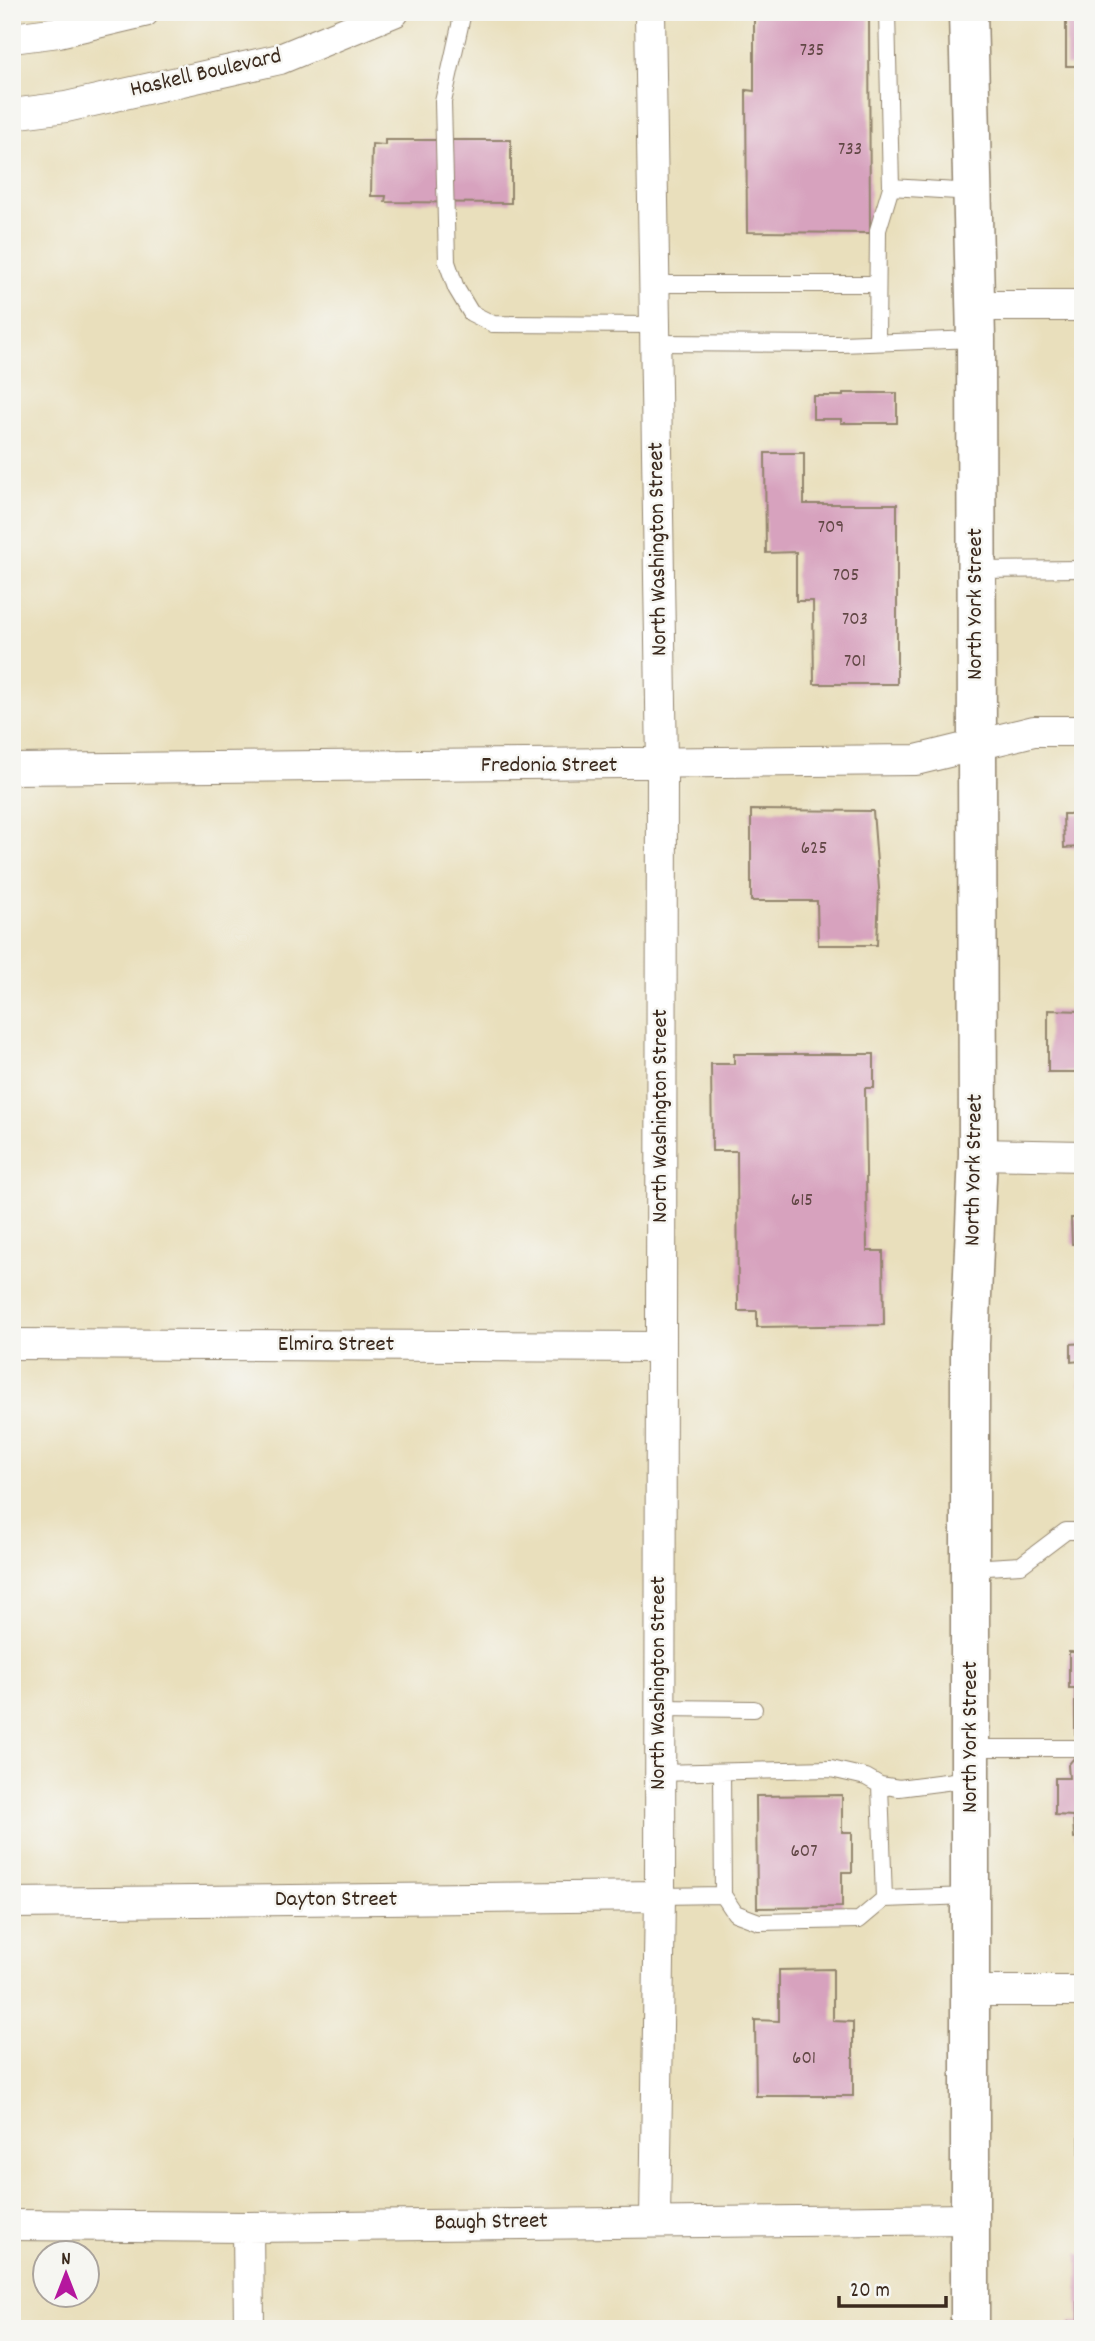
<svg xmlns="http://www.w3.org/2000/svg" width="1095" height="2341" font-family="Dekko,sans-serif">
	<style>
		.building { fill: #d7a2be }
		.lines { fill: none; stroke-linecap: round; stroke-linejoin: round }
		.service-casing { stroke: #92846d; stroke-width: 18 }
		.minor-casing { stroke: #92846d; stroke-width: 32 }
		.secondary-casing { stroke: #92846d; stroke-width: 41 }
		.service { stroke: #fff; stroke-width: 16 }
		.minor { stroke: #fff; stroke-width: 30 }
		.secondary { stroke: #fff; stroke-width: 38 }
		.labels { text-anchor: middle; dominant-baseline: central; stroke-width: 5; stroke-linejoin: round; paint-order: stroke }
		.number-label { font-size: 19px; fill: #624846 }
		.street-label { font-size: 23px; fill: #3b2a1e; stroke: #f6f6f2 }
	</style>
	<rect width="100%" height="100%" fill="#f6f6f2"/>
	<filter id="ink" filterUnits="userSpaceOnUse"><feTurbulence type="fractalNoise" baseFrequency=".0143" numOctaves="2"/><feDisplacementMap in="SourceGraphic" scale="14" xChannelSelector="R" yChannelSelector="G"/><feConvolveMatrix kernelMatrix="1 2 1 2 8 2 1 2 1" color-interpolation-filters="sRGB"/></filter>
	<filter id="wash" filterUnits="userSpaceOnUse"><feTurbulence type="fractalNoise" baseFrequency=".00686" numOctaves="4" result="noise"/><feDisplacementMap in="SourceGraphic" scale="28" xChannelSelector="R" yChannelSelector="G"/><feGaussianBlur stdDeviation="1.57" result="paint"/><feColorMatrix in="noise" values="0 0 0 0 0 0 0 0 0 0 0 0 0 0 0 0 0 1.4 0 .05"/><feComposite in="paint" operator="in"/></filter>
	<g filter="url(#wash)">
		<rect width="100%" height="100%" fill="#e9dfbc"/>
		<g id="blocks">
			<!-- building -->
			<path class="building" d="M 754,12 L 869,12 L 870,233 L 747,232 L 746,90 L 754,91 Z
				M 1066,12 L 1083,12 L 1083,66 L 1066,66 Z
				M 385,140 L 511,140 L 511,203 L 385,202 L 386,196 L 371,196 L 372,144 L 385,145 Z
				M 843,393 L 897,393 L 897,423 L 841,423 L 841,419 L 813,419 L 813,396 L 843,396 Z
				M 765,453 L 804,453 L 804,504 L 897,504 L 897,684 L 814,684 L 813,601 L 796,601 L 796,552 L 766,553 Z
				M 751,810 L 873,811 L 879,888 L 877,945 L 818,945 L 817,901 L 751,901 Z
				M 1063,814 L 1083,814 L 1083,859 L 1080,859 L 1080,847 L 1064,848 Z
				M 1048,1010 L 1083,1011 L 1083,1072 L 1048,1072 Z
				M 734,1054 L 874,1054 L 874,1088 L 865,1088 L 867,1251 L 883,1251 L 884,1325 L 757,1327 L 757,1311 L 738,1311 L 737,1151 L 712,1151 L 711,1064 L 734,1064 Z
				M 1071,1218 L 1083,1218 L 1083,1244 L 1072,1244 Z
				M 1083,1343 L 1083,1386 L 1080,1386 L 1080,1361 L 1071,1362 L 1071,1344 Z
				M 1079,1469 L 1083,1469 L 1083,1521 L 1079,1521 Z
				M 1069,1652 L 1083,1652 L 1083,1734 L 1075,1734 L 1075,1688 L 1069,1688 Z
				M 1074,1758 L 1083,1758 L 1083,1837 L 1074,1838 L 1073,1816 L 1055,1815 L 1055,1778 L 1069,1778 L 1068,1765 Z
				M 842,1795 L 842,1832 L 852,1832 L 852,1872 L 842,1872 L 842,1907 L 757,1908 L 756,1796 Z
				M 833,1969 L 833,2021 L 853,2022 L 853,2096 L 756,2096 L 755,2020 L 779,2021 L 779,1970 Z
				M 1079,2090 L 1083,2090 L 1083,2191 L 1080,2191 Z
				M 1078,2254 L 1083,2254 L 1083,2329 L 1069,2329 L 1069,2322 L 1078,2322 Z"/>
		</g>
	</g>
	<g filter="url(#ink)">
		<use href="#blocks" fill-opacity="0" stroke="#92846d" stroke-width="2"/>
		<g class="lines">
			<!-- service casing -->
			<g class="service-casing">
				<path id="service" d="M 463,12 L 443,102 L 447,262 L 456,288 L 471,313 L 493,324 L 655,325
					M 891,187 L 973,192
					M 654,284 L 875,284
					M 877,341 L 878,230 L 891,187 L 887,12
					M 655,343 L 841,344 L 976,339
					M 976,570 L 1083,569
					M 970,1568 L 1021,1565 L 1066,1531 L 1083,1531
					M 658,1708 L 754,1709
					M 972,1748 L 1083,1748
					M 659,1773 L 831,1769 L 866,1777 L 880,1785 L 899,1788 L 969,1779
					M 722,1773 L 723,1895
					M 880,1785 L 884,1899
					M 660,1896 L 723,1895 L 735,1913 L 759,1922 L 859,1920 L 884,1899 L 970,1896"/>
			</g>
			<!-- minor casing -->
			<g class="minor-casing">
				<path id="minor" d="M 650,12 L 662,765 L 660,1896 L 655,2220
					M 12,38 L 59,32 L 144,12
					M 12,114 L 66,107 L 280,59 L 394,12
					M 975,306 L 1083,306
					M 12,769 L 916,760 L 1034,731 L 1083,731
					M 978,1154 L 1083,1156
					M 12,1344 L 660,1347
					M 12,1903 L 660,1896
					M 973,1991 L 1083,1991
					M 12,2225 L 248,2227 L 970,2219
					M 248,2227 L 249,2329"/>
			</g>
			<!-- secondary casing -->
			<g class="secondary-casing">
				<path id="secondary" d="M 968,12 L 976,339 L 978,1154 L 970,1344 L 970,2329"/>
			</g>
			<!-- service -->
			<use href="#service" class="service"/>
			<!-- minor -->
			<use href="#minor" class="minor"/>
			<!-- secondary -->
			<use href="#secondary" class="secondary"/>
		</g>
	</g>
	<g class="labels">
		<!-- number labels -->
		<g class="number-label">
			<text x="812" y="51">735</text>
			<text x="850" y="150">733</text>
			<text x="831" y="528">709</text>
			<text x="846" y="576">705</text>
			<text x="855" y="620">703</text>
			<text x="855" y="662">701</text>
			<text x="814" y="849">625</text>
			<text x="802" y="1201">615</text>
			<text x="804" y="1852">607</text>
			<text x="804" y="2059">601</text>
		</g>
		<!-- street labels -->
		<g class="street-label">
			<text transform="translate(206 74) rotate(-13)">Haskell Boulevard</text>
			<text transform="translate(659 549) rotate(-91)">North Washington Street</text>
			<text transform="translate(976 604) rotate(-90)">North York Street</text>
			<text x="549" y="766">Fredonia Street</text>
			<text transform="translate(661 1116) rotate(-90)">North Washington Street</text>
			<text transform="translate(975 1170) rotate(-89)">North York Street</text>
			<text x="336" y="1345">Elmira Street</text>
			<text transform="translate(659 1683) rotate(-90)">North Washington Street</text>
			<text transform="translate(971 1737) rotate(-90)">North York Street</text>
			<text x="336" y="1900">Dayton Street</text>
			<text transform="translate(491 2223) rotate(-1)">Baugh Street</text>
		</g>
	</g>
	<!-- margin -->
	<rect width="1095" height="2341" fill="none" stroke="#f6f6f2" stroke-width="42"/>
	<!-- north arrow -->
	<g transform="translate(66 2274)"><circle r="33" fill="#f6f6f2" stroke="#aba49d" stroke-width="2"/>
	<path d="M0-5L12 26L0 18L-12 26Z" fill="#b5179e"/>
	<text y="-10" font-size="19" font-weight="bold" text-anchor="middle" fill="#3b2a1e">N</text>
	</g>
	<!-- scale -->
	<path d="M839 2296v10h107v-10" fill="none" stroke="#3b2a1e" stroke-width="3.5"/>
	<text x="850" y="2296" font-size="21" fill="#3b2a1e" stroke="#f6f6f2" stroke-width="5" paint-order="stroke">20 m</text>
</svg>
